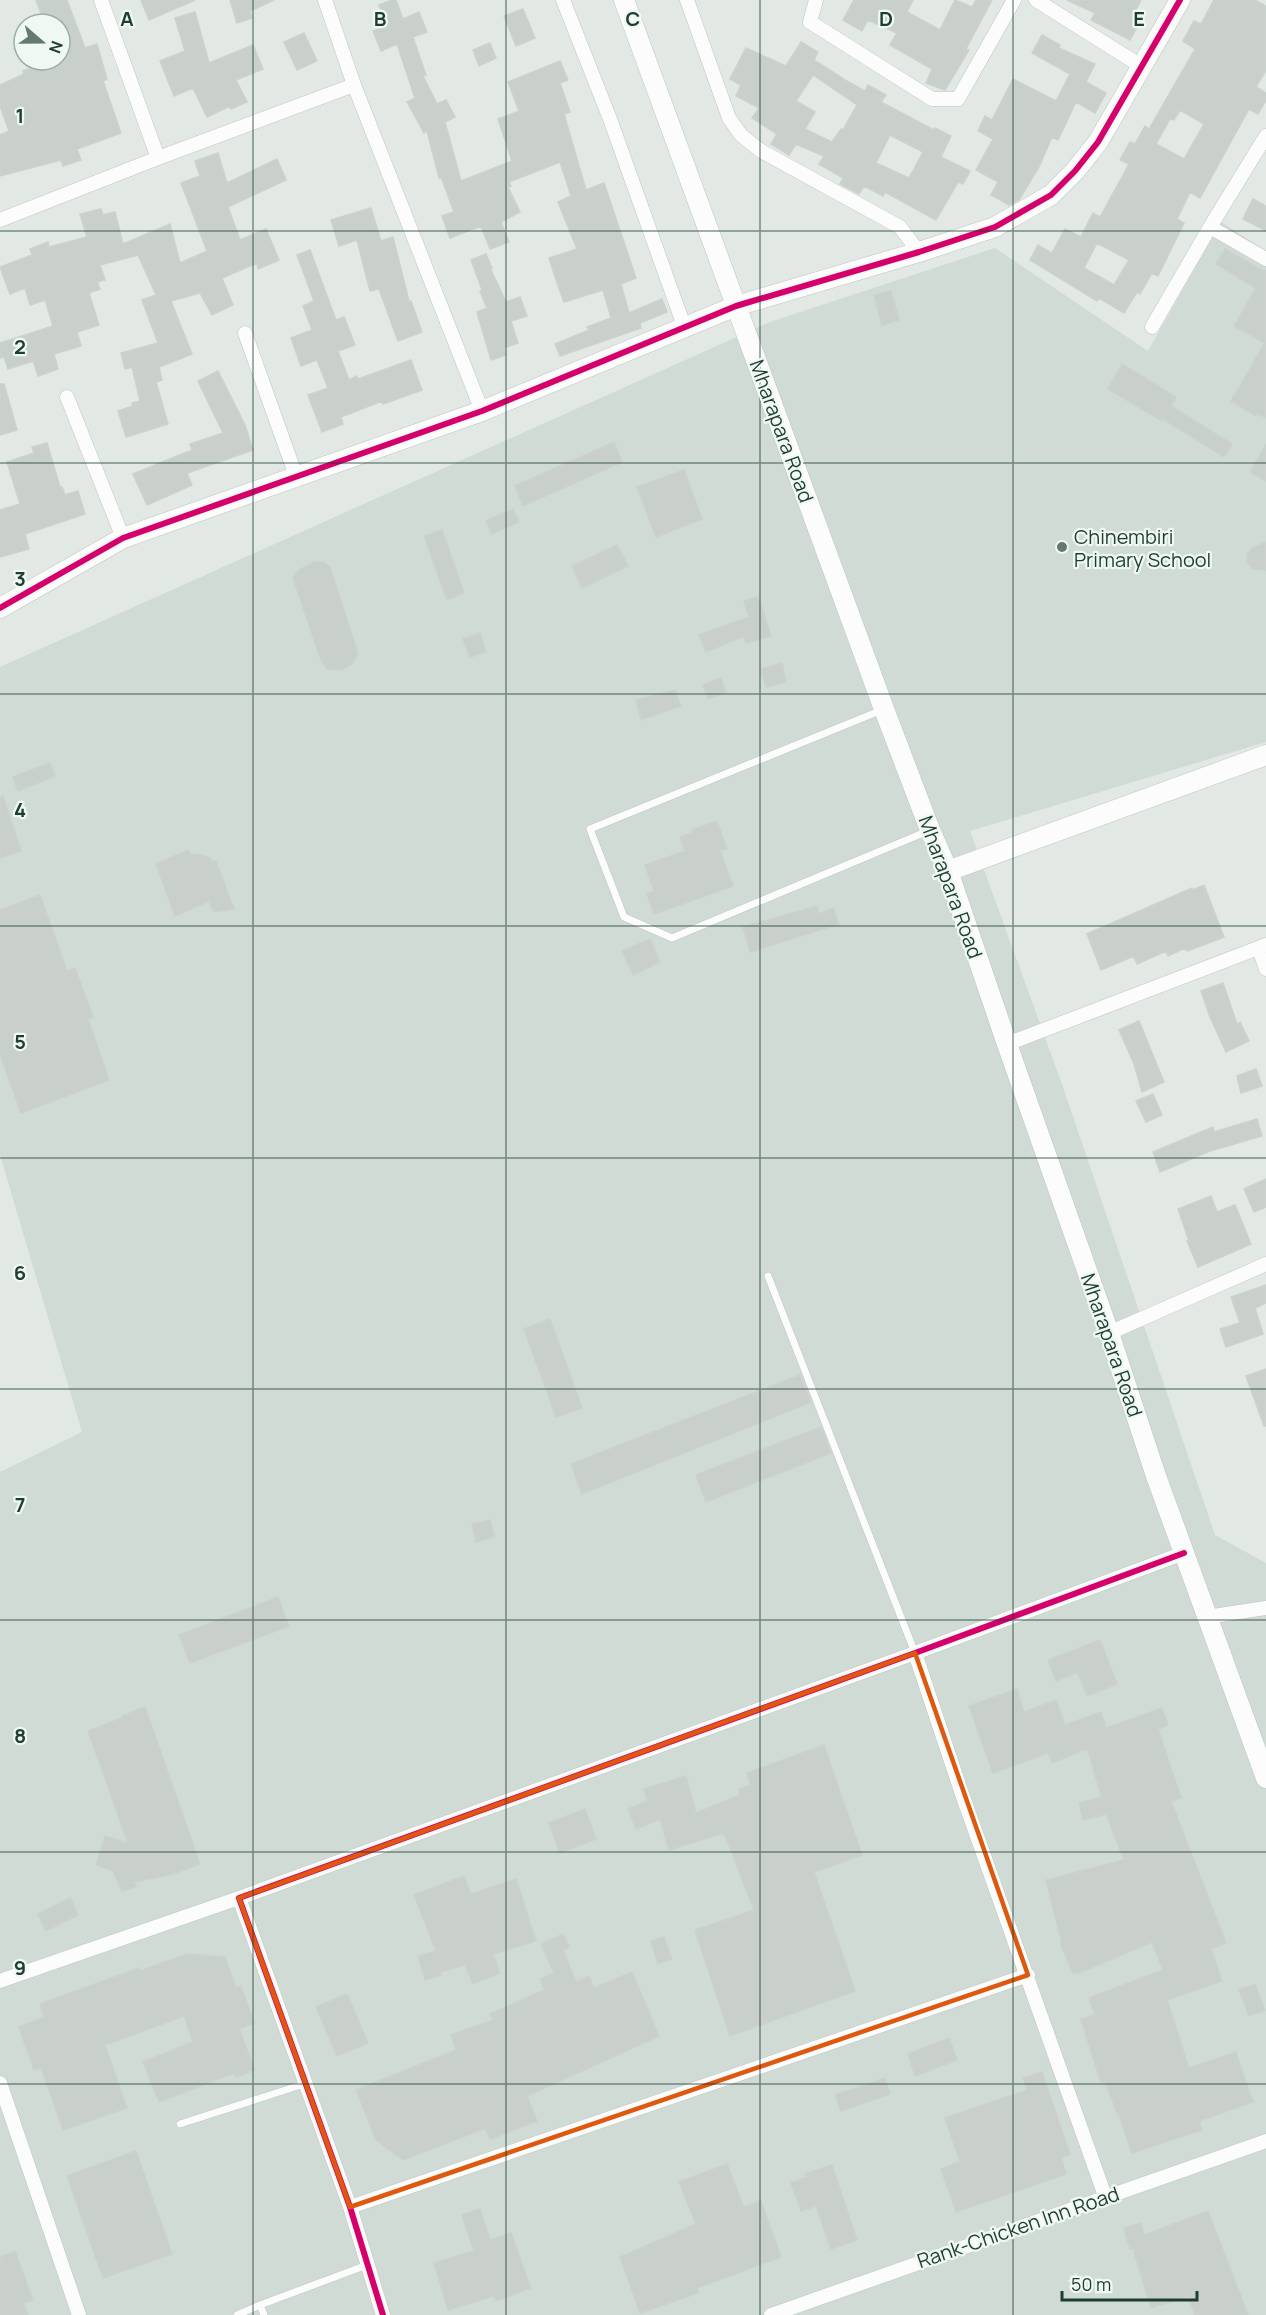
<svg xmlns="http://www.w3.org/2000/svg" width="1266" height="2315" font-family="Manrope,sans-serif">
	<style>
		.built { fill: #cfdbd4 }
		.building { fill: #c9d0cc; stroke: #cbd2ce; stroke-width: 1.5; fill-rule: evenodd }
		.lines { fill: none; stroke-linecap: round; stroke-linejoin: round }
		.lane-casing { stroke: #bfc6c2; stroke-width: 8 }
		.street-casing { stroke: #bfc6c2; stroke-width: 15 }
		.secondary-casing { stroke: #bbc5c1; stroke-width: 21 }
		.lane { stroke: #fbfcfb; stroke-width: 7 }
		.street { stroke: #fbfcfb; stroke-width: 14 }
		.secondary { stroke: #fbfcfb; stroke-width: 20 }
		.cycleway-casing { stroke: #f0f8f3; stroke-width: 10 }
		.cycleway { stroke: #d6006c; stroke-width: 6 }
		.marked { fill: none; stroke: #de580e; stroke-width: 4.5; stroke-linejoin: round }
		.grid { fill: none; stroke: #1e3e32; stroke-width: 1.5; stroke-opacity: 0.55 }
		.poi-dot { fill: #637a71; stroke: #f0f8f3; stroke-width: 2 }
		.labels { text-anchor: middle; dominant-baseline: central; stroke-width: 4.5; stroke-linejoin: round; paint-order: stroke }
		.street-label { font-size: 20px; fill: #1e3e32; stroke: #f0f8f3 }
		.poi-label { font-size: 20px; fill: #1e3e32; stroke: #f0f8f3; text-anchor: start }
		.grid-label { font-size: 20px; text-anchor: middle; font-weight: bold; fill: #1e3e32; stroke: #f0f8f3; stroke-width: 4.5; stroke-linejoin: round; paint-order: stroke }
	</style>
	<rect width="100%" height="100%" fill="#e2e9e5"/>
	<!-- built -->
	<path class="built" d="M 1221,222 L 1266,251 L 1266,742 L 970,831 L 1063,1087 L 1215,1535 L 1266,1563 L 1266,2315 L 0,2315 L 0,1472 L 82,1432 L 0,1155 L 0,667 L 770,322 L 995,248 L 1148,351 Z"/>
	<!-- building -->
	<path class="building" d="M 36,0 L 67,0 L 85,48 L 97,44 L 107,79 L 103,81 L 121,133 L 77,149 L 81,160 L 63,166 L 61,160 L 0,176 L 0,135 L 9,131 L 0,106 L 0,85 L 24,74 L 23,71 L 53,60 L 60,60 L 60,24 L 45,24 Z
		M 141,0 L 195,0 L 149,20 Z
		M 230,0 L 274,0 L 250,11 L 252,18 L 237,23 Z
		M 392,0 L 396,0 L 403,19 L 419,12 L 427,32 L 413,37 L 426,75 L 423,76 L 437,104 L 446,100 L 455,117 L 445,122 L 461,181 L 512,161 L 498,119 L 519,111 L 508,82 L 560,61 L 568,80 L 560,83 L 570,112 L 564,114 L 586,190 L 604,183 L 636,278 L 621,284 L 629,313 L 662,299 L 667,312 L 640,323 L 641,328 L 560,356 L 555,344 L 589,330 L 587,327 L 611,318 L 603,290 L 564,302 L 555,277 L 549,258 L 577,249 L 558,202 L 571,196 L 560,162 L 509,182 L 511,186 L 508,187 L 520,212 L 501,222 L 509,242 L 490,249 L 481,226 L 450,238 L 442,216 L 454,212 L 441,177 L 439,178 L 427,131 L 424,133 L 407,102 L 415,98 L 397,44 L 381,51 L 373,31 L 387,26 L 379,5 Z
		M 854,0 L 913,0 L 907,12 L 940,30 L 955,0 L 972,7 L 976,0 L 992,0 L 966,49 L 969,50 L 945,90 L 926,83 L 932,69 L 890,45 L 897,33 L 868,20 L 862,31 L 843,20 Z
		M 1067,0 L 1141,0 L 1134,14 L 1142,18 L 1130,40 L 1091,20 L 1095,13 Z
		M 1214,0 L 1255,0 L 1266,6 L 1266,70 L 1256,87 L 1266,93 L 1266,100 L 1258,114 L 1249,109 L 1200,198 L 1190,192 L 1177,219 L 1184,223 L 1158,276 L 1152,273 L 1140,294 L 1137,292 L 1124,313 L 1099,298 L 1097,301 L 1030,260 L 1038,245 L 1052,253 L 1065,229 L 1081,237 L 1093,213 L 1100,217 L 1129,164 L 1120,160 L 1130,142 L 1135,144 L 1145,126 L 1149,129 L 1195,49 L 1183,41 L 1194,21 L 1201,24 ZM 1180,110 L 1204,124 L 1184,159 L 1156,144 L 1170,119 L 1174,120 ZM 1097,243 L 1129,260 L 1114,285 L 1084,268 Z
		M 523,9 L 535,38 L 516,46 L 504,16 Z
		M 195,12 L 209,63 L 253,45 L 263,69 L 236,80 L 247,102 L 231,109 L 230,106 L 207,117 L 193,88 L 174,96 L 160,61 L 185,51 L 175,18 Z
		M 304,33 L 317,61 L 297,70 L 284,42 Z
		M 1042,35 L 1060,45 L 1059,48 L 1095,64 L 1086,82 L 1106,93 L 1095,113 L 1076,102 L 1058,140 L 1052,137 L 1039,167 L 1019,200 L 1009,205 L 991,195 L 998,182 L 976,170 L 993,139 L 978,131 L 985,116 L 992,120 L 1013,79 L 1056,101 L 1070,74 L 1032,53 Z
		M 801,42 L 818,52 L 814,60 L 845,80 L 865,91 L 868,85 L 886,95 L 881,102 L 934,130 L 935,128 L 951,136 L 941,157 L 970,171 L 963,184 L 958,182 L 936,220 L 885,192 L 883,196 L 864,186 L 859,194 L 840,184 L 843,178 L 819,164 L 824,156 L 796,144 L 789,155 L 771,144 L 777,134 L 752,118 L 759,108 L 736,96 L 741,85 L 730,79 L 746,48 L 786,66 ZM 813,75 L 857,105 L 843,130 L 841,129 L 832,142 L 805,129 L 815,112 L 796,101 ZM 890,135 L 923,152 L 909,178 L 876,163 Z
		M 490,43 L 496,58 L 479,66 L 473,50 Z
		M 218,153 L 227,183 L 277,159 L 286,180 L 228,207 L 240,240 L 266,229 L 279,260 L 258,269 L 257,263 L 222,278 L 233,305 L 212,315 L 200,293 L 171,301 L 192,354 L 159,367 L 162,380 L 156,382 L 168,424 L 126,437 L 118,411 L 133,406 L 132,403 L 140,401 L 132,367 L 125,369 L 121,353 L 158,343 L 142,300 L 156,295 L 138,255 L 100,265 L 105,280 L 97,282 L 100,289 L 89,293 L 99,325 L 77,332 L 81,346 L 54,354 L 58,369 L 38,376 L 33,361 L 8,369 L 4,357 L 0,358 L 0,343 L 53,326 L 45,300 L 30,305 L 25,288 L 10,294 L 0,267 L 32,255 L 30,249 L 48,242 L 49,247 L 87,237 L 80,214 L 101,209 L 103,215 L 115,212 L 123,244 L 170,224 L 180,263 L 207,251 L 181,183 L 200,176 L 195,161 Z
		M 1253,199 L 1266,206 L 1266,231 L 1243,219 Z
		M 371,208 L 381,241 L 393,237 L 409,301 L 411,301 L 422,332 L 398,341 L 379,289 L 370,291 L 357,240 L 339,246 L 331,220 Z
		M 1225,249 L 1265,272 L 1266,270 L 1266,418 L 1257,413 L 1256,416 L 1231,401 L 1265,343 L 1234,326 L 1256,288 L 1216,264 Z
		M 310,250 L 336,320 L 344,317 L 355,345 L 338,351 L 349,380 L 357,376 L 358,379 L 411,360 L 422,390 L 383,404 L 382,401 L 341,417 L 343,424 L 322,432 L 308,395 L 328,388 L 317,360 L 301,366 L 291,338 L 312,330 L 303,306 L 314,301 L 297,255 Z
		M 486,254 L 492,268 L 490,268 L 506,302 L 520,297 L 527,316 L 511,321 L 518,343 L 504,348 L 506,355 L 491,360 L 477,312 L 487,308 L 480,291 L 482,290 L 471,260 Z
		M 891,291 L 899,320 L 882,325 L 874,295 Z
		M 1122,364 L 1176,397 L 1171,406 L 1232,444 L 1224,457 L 1163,419 L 1162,421 L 1108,389 Z
		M 218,371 L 245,425 L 253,450 L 187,473 L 192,485 L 147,505 L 133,474 L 192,450 L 190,444 L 223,433 L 198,381 Z
		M 0,384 L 4,384 L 17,430 L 0,435 Z
		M 614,442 L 622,462 L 523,506 L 515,486 Z
		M 47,443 L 60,487 L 62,487 L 65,495 L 78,491 L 85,514 L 25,534 L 29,549 L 0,557 L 0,510 L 20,504 L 7,462 L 34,453 L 32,447 Z
		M 1266,445 L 1266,481 L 1250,472 Z
		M 684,470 L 702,519 L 656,537 L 637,487 Z
		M 513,509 L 519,522 L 492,534 L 486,521 Z
		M 442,530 L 464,593 L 447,600 L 424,536 Z
		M 1266,542 L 1266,570 L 1253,569 L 1248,563 L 1247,555 L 1252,548 Z
		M 617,545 L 628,566 L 582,588 L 572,566 Z
		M 314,562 L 324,562 L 330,567 L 358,654 L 353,663 L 341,670 L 327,669 L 321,660 L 293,578 L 299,570 Z
		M 758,596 L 771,636 L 746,643 L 744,636 L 706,652 L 699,635 L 749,617 L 744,601 Z
		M 480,633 L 486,652 L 470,657 L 463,639 Z
		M 782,663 L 786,682 L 766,687 L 761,669 Z
		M 721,678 L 726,692 L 708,699 L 703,685 Z
		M 675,690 L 681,706 L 641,720 L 636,700 Z
		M 50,763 L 55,776 L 18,791 L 13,777 Z
		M 3,796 L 21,851 L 0,858 L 0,797 Z
		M 717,821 L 727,849 L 720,850 L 733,886 L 654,914 L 647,894 L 654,891 L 645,865 L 685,851 L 680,837 L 693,833 L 692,830 Z
		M 188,850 L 190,855 L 198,854 L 210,858 L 211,862 L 216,861 L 234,909 L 214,912 L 209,901 L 175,916 L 156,864 Z
		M 1204,885 L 1224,937 L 1187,951 L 1185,948 L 1168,956 L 1166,951 L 1137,964 L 1134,956 L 1101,970 L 1087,934 L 1192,888 L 1193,890 Z
		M 40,895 L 67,971 L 75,968 L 93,1017 L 88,1019 L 109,1080 L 21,1113 L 0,1054 L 0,910 Z
		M 817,906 L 819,914 L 833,908 L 839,924 L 750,952 L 743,927 Z
		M 650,939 L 660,962 L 633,975 L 622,951 Z
		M 1223,983 L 1237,1024 L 1240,1022 L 1249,1041 L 1226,1052 L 1210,1017 L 1201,991 Z
		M 1139,1021 L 1164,1082 L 1142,1092 L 1134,1064 L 1119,1030 Z
		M 1256,1069 L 1262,1086 L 1241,1093 L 1237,1076 Z
		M 1153,1094 L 1162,1115 L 1146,1122 L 1136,1101 Z
		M 1257,1119 L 1262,1136 L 1210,1151 L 1160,1172 L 1153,1152 L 1213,1127 L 1214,1132 Z
		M 1266,1179 L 1266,1207 L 1254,1212 L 1244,1189 Z
		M 1211,1196 L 1217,1212 L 1235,1205 L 1251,1244 L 1198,1267 L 1187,1241 L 1189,1241 L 1178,1209 Z
		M 1266,1285 L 1266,1303 L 1255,1308 L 1263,1334 L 1226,1347 L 1220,1329 L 1240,1323 L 1231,1297 Z
		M 550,1319 L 582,1408 L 556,1417 L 524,1329 Z
		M 1266,1369 L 1266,1426 L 1264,1426 L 1246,1376 Z
		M 800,1375 L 811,1402 L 582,1494 L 571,1464 Z
		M 821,1427 L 831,1453 L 706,1502 L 696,1475 Z
		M 490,1520 L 494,1537 L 476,1542 L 472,1524 Z
		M 278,1597 L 289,1626 L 190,1663 L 179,1635 Z
		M 1100,1640 L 1117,1684 L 1087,1696 L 1078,1672 L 1056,1681 L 1048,1660 Z
		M 1017,1689 L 1024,1712 L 1056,1700 L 1065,1725 L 1101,1712 L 1106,1728 L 1162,1708 L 1168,1725 L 1158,1729 L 1181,1798 L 1171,1801 L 1226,1943 L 1211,1949 L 1222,1981 L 1167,2000 L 1189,2068 L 1236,2052 L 1253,2102 L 1199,2121 L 1202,2130 L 1132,2153 L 1118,2112 L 1117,2113 L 1105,2081 L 1101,2083 L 1081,2019 L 1095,2015 L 1089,1998 L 1163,1970 L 1152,1942 L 1079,1973 L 1073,1973 L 1060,1943 L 1062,1943 L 1046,1880 L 1124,1860 L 1106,1814 L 1083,1820 L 1079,1803 L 1102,1797 L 1087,1749 L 1052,1763 L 1048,1753 L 993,1773 L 969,1706 Z
		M 145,1707 L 200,1864 L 173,1874 L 134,1882 L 136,1886 L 122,1892 L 113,1871 L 96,1865 L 105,1836 L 128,1843 L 88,1731 L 122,1718 L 122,1716 Z
		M 824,1745 L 862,1855 L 814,1872 L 855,1991 L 730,2036 L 695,1930 L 754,1910 L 728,1843 L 723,1833 L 669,1850 L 660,1819 L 636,1829 L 628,1809 L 647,1801 L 644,1789 L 686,1776 L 696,1813 L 740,1795 L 739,1789 L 751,1785 L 747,1773 Z
		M 585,1809 L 596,1839 L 560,1853 L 549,1823 Z
		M 464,1876 L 471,1894 L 516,1879 L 536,1941 L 493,1954 L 500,1973 L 473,1984 L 465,1965 L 440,1972 L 441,1975 L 425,1980 L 418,1956 L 436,1951 L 414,1895 Z
		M 70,1898 L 78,1915 L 46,1931 L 38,1914 Z
		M 563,1934 L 569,1947 L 563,1950 L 576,1982 L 589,1976 L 594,1988 L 632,1972 L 659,2036 L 527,2096 L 537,2121 L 490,2139 L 486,2128 L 403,2160 L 376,2140 L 356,2090 L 456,2050 L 451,2035 L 493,2020 L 490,2014 L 544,1990 L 540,1979 L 554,1973 L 541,1944 Z
		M 664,1937 L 672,1959 L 658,1964 L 651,1941 Z
		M 187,1954 L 225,1957 L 236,1988 L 241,1986 L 254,2023 L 239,2029 L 255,2070 L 236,2077 L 234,2073 L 159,2102 L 143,2062 L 193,2042 L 184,2016 L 105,2045 L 127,2108 L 63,2130 L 41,2068 L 34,2070 L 19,2027 L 44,2017 L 40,2004 L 139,1968 L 140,1971 Z
		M 1255,1984 L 1265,2010 L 1249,2016 L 1239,1990 Z
		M 347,1994 L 368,2043 L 337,2056 L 316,2007 Z
		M 949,2038 L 957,2060 L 915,2076 L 908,2054 Z
		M 1042,2072 L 1070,2154 L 1061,2158 L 1066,2174 L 956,2212 L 941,2169 L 960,2162 L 945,2118 L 1027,2090 L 1023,2078 Z
		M 885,2078 L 890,2094 L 841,2111 L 835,2095 Z
		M 136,2151 L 172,2254 L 103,2278 L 67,2176 Z
		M 727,2164 L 744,2207 L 761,2201 L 781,2257 L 697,2288 L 698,2293 L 640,2313 L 620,2257 L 696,2224 L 679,2182 Z
		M 832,2165 L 857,2240 L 831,2249 L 816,2206 L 801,2211 L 791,2183 L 807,2177 L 805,2174 Z
		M 480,2209 L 490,2240 L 511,2233 L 531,2288 L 496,2301 L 494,2296 L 448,2310 L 434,2263 L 474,2251 L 462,2215 Z
		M 1208,2211 L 1248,2315 L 1195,2315 L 1188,2296 L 1151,2308 L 1133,2248 L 1130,2249 L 1124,2228 L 1141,2223 L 1144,2235 Z
		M 15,2251 L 33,2300 L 23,2303 L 28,2315 L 0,2315 L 0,2257 Z"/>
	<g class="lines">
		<!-- lane casing -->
		<g class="lane-casing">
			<path id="lane" d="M 882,710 L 590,829 L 624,917 L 672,938 L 928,831
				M 768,1276 L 915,1653
				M 180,2124 L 304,2084
				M 237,2315 L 260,2305
				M 264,2315 L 260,2305 L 367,2265"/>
		</g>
		<!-- street casing -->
		<g class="street-casing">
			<path id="street" d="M 101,0 L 158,158
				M 325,0 L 354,85 L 482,411
				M 563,0 L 610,119 L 684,326
				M 687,0 L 729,118 L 741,135 L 761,151 L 900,227 L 919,252
				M 816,0 L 810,22 L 932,99 L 958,99 L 1014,0
				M 1036,0 L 1141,66
				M 0,220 L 158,158 L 354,85
				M 1210,227 L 1266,259
				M 1152,327 L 1210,227 L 1266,136
				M 245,333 L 296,476
				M 67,397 L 123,538
				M 1259,948 L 1266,969
				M 1007,1044 L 1266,945
				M 1109,1333 L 1266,1264
				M 1207,1617 L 1266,1608
				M 915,1653 L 962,1794 L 1105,2196
				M 0,1981 L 239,1898
				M 0,2083 L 79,2315
				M 350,2207 L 1028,1975
				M 383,2315 L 350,2207 L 239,1898 L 915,1653 L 1184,1553
				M 771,2315 L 1266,2141"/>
		</g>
		<!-- secondary casing -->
		<g class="secondary-casing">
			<path id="secondary" d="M 624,0 L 884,709 L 930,830 L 948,871 L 1007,1044 L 1109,1333 L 1156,1476 L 1266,1778
				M 0,608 L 123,538 L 482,411 L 736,306 L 919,252 L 995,227 L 1051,195 L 1075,171 L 1098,142 L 1180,0
				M 948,871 L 1266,755"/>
		</g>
		<!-- lane -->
		<use href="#lane" class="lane"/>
		<!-- street -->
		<use href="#street" class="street"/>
		<!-- secondary -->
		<use href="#secondary" class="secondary"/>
		<!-- cycleway casing -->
		<g class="cycleway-casing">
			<path id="cycleway" d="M 0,608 L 123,538 L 482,411 L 736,306 L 919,252 L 995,227 L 1051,195 L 1075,171 L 1098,142 L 1180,0
				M 383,2315 L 350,2207 L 239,1898 L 915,1653 L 1184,1553"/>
		</g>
		<!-- cycleway -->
		<use href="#cycleway" class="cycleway"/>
	</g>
	<!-- marked area -->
	<path class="marked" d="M 915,1653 L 1028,1975 L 350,2207 L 239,1898 Z"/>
	<!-- grid -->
	<path class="grid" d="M 253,0 L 253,2315M 506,0 L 506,2315M 760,0 L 760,2315M 1013,0 L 1013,2315M 0,231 L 1266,231M 0,463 L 1266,463M 0,694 L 1266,694M 0,926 L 1266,926M 0,1158 L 1266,1158M 0,1389 L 1266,1389M 0,1620 L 1266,1620M 0,1852 L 1266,1852M 0,2084 L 1266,2084"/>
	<!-- markers -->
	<circle class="poi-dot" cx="1062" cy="547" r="6"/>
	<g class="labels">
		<!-- street labels -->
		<g class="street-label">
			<text transform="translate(782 431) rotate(70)">Mharapara Road</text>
			<text transform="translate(951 887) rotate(70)">Mharapara Road</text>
			<text transform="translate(1112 1345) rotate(71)">Mharapara Road</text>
			<text transform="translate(1018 2227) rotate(-19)">Rank-Chicken Inn Road</text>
		</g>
		<!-- poi labels -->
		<g class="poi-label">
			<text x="1074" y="536">Chinembiri<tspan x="1074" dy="23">Primary School</tspan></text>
		</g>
	</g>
	<g class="grid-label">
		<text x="127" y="26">A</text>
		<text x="380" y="26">B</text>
		<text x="633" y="26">C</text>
		<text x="886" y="26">D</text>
		<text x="1139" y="26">E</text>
		<text x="20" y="123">1</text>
		<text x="20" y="354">2</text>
		<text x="20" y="586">3</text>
		<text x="20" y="817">4</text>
		<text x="20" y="1049">5</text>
		<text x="20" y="1280">6</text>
		<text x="20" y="1512">7</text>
		<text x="20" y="1743">8</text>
		<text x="20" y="1975">9</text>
	</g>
	<!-- north arrow -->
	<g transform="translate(42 42) rotate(110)"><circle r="28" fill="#f0f8f3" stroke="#9caea6" stroke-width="1.5"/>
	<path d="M0-4.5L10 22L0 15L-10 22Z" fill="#637a71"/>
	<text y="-9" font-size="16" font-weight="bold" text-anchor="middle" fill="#1e3e32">N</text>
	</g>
	<!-- scale -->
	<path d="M1062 2291v9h135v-9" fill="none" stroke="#1e3e32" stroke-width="3"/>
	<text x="1071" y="2291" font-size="18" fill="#1e3e32" stroke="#f0f8f3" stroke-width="4.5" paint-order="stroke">50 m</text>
</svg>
